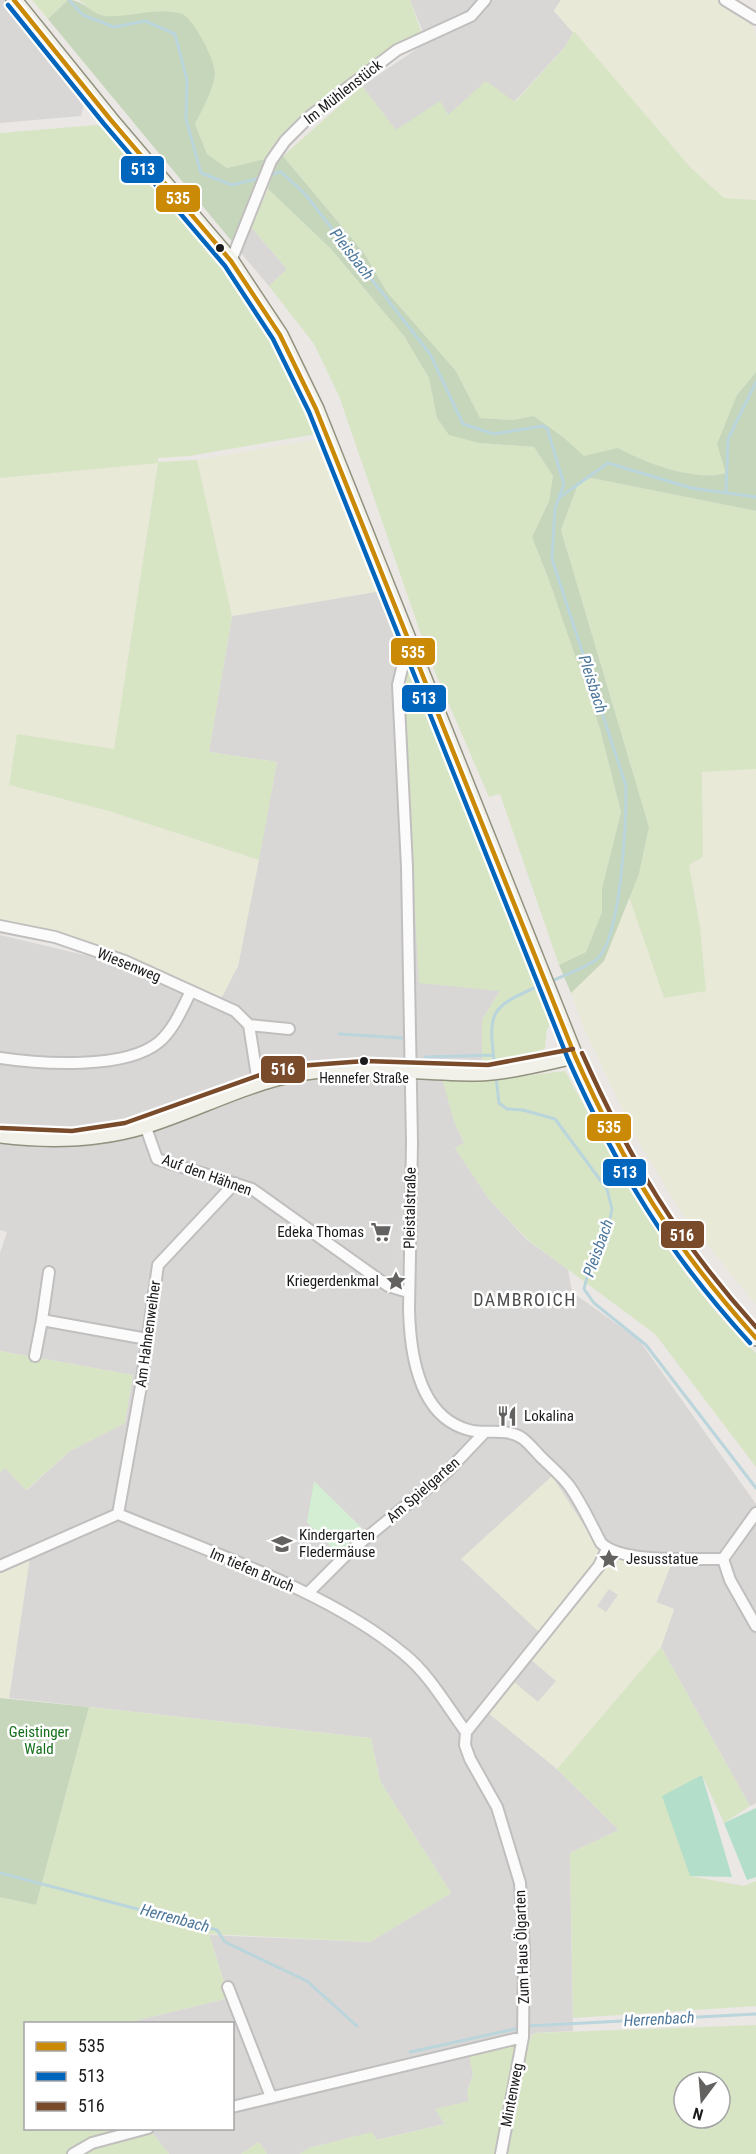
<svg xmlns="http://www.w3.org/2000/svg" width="756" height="2154" font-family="'Roboto Condensed',sans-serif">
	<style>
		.residential { fill: #d9d7d5 }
		.farmland { fill: #e9e9d8 }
		.grass { fill: #d7e5c5; fill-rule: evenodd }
		.forest { fill: #c6d6bb }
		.park { fill: #d3eed2 }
		.pitch { fill: #b2deca }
		.parking { fill: #dad8d7 }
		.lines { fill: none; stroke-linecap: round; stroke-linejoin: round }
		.stream { stroke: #bad5db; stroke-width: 3 }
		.street-casing { stroke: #c1bfbe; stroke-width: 14 }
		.secondary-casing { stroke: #91917e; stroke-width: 18 }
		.street { stroke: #fcfbfb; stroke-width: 10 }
		.secondary { stroke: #f2f1e9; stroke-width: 15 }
		.bus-1-casing { stroke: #fff; stroke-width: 9 }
		.bus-2-casing { stroke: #fff; stroke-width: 9 }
		.bus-3-casing { stroke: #fff; stroke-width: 9 }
		.bus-1 { stroke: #cb8a05; stroke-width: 4.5 }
		.bus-2 { stroke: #0065bd; stroke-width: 4.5 }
		.bus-3 { stroke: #7a4b2a; stroke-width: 4.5 }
		.bus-dot { fill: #1b1b1b; stroke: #fff; stroke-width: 2 }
		.labels { text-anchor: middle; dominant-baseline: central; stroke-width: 5; stroke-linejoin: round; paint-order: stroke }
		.bus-label { font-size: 14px; fill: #1b1b1b; stroke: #fff }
		.street-label { font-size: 15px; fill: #1b1b1b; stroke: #fff }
		.poi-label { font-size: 15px; fill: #1b1b1b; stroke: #fff; text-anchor: start }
		.park-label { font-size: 15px; fill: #146f19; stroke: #fff }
		.water-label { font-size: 16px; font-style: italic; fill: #4d779b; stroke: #fff }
		.quarter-label { font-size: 18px; letter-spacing: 1.5px; fill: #4e4e4e; stroke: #fff }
		.line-badge { stroke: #fff; stroke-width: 2 }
		.badge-label { font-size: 16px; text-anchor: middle; font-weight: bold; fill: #fff }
	</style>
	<rect width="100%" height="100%" fill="#eae7e4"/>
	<!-- residential -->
	<path class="residential" d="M 0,0 L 6,0 L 85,100 L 81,116 L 0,123 Z
		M 410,0 L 561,0 L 554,11 L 574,31 L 565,47 L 514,102 L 448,115 L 439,102 L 396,131 L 362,86 L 427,42 Z
		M 251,227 L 287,269 L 269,286 L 241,253 Z
		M 381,591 L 412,668 L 403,672 L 500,991 L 482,1020 L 482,1063 L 440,1063 L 454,1121 L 464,1143 L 455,1148 L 488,1198 L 527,1240 L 568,1269 L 572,1292 L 639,1340 L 756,1504 L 756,1803 L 750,1806 L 661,1647 L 674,1609 L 656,1603 L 672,1562 L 461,1558 L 547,1637 L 556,1681 L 538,1702 L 489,1713 L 557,1769 L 619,1830 L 570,1853 L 573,2031 L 535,2033 L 473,2075 L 467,2091 L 470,2102 L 435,2109 L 445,2124 L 376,2140 L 371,2133 L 309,2148 L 300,2154 L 267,2154 L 259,2142 L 241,2154 L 169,2154 L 149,2129 L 232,2128 L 232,2024 L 126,2023 L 229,1998 L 209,1935 L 370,1942 L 451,1893 L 380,1781 L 371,1738 L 9,1698 L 30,1557 L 0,1569 L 0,1473 L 4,1467 L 27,1490 L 70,1451 L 125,1423 L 133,1375 L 0,1351 L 0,1253 L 7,1232 L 0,1230 L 0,935 L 93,957 L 216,1007 L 238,966 L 277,762 L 209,752 L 232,616 Z"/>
	<!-- farmland -->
	<path class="farmland" d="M 561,0 L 737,0 L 745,5 L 756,37 L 756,200 L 724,198 L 690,167 L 554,11 Z
		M 319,439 L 381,591 L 232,616 L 197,460 Z
		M 158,462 L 114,750 L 17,734 L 9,785 L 109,811 L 259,860 L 238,966 L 222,997 L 101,946 L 0,921 L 0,478 Z
		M 756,769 L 756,1305 L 679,1209 L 637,1139 L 584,1029 L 571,993 L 604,961 L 629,897 L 664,998 L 706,991 L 700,927 L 689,865 L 703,857 L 702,772 Z
		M 552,1476 L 602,1553 L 672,1562 L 656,1602 L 674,1609 L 661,1647 L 557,1769 L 488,1713 L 513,1681 L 538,1702 L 556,1681 L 529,1658 L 596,1566 L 539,1632 L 461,1559 Z
		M 30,1556 L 9,1698 L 0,1698 L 0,1569 Z"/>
	<!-- grass -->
	<path class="grass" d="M 32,0 L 68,0 L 48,19 Z
		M 79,0 L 410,0 L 422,34 L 306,113 L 265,159 L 227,168 L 207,154 L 195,124 C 201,112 215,85 215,72 C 215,66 209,56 206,50 C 179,0 149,28 102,16 C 94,14 85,5 79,0 Z
		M 574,31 L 690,167 L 724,198 L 756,200 L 756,372 L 737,395 L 726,473 C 696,482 646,463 618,449 L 584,457 L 563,437 L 534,416 L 513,420 L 480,418 L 456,371 L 387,292 L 364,253 L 283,156 L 362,86 L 396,130 L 440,101 L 448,115 L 486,81 L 515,102 L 565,47 Z
		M 97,125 L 112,130 L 235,283 L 280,351 L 317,434 L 189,456 L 158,458 L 158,462 L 197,460 L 232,616 L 209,752 L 277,762 L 259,860 L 109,811 L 9,785 L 17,734 L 114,749 L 158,463 L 0,478 L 0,133 Z
		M 268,189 L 331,249 L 404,336 L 429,378 L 437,417 L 479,443 L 534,447 L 553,476 L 549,501 L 532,537 L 550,583 L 600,729 L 621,812 L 602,888 L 602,912 L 586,952 L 559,965 L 500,794 L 489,797 L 429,658 L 339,396 L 314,344 L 269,286 L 287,269 L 251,227 Z
		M 586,477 L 756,511 L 756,769 L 702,772 L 703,857 L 689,865 L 700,927 L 706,991 L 664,998 L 629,897 L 639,874 L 649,827 L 561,530 L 577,487 Z
		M 412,668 L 552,1023 L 547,1029 L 545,1048 L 538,1054 L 482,1063 L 482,1020 L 500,991 L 419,983 L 402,672 Z
		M 565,1071 C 620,1170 672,1276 756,1353 L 756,1467 L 655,1334 L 528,1240 L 488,1198 L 455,1148 L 464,1143 L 454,1121 L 442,1079 L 508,1078 Z
		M 0,1351 L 133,1375 L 125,1423 L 70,1451 L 26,1490 L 5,1468 L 0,1473 Z
		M 661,1647 L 750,1806 L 724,1823 L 702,1775 L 690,1876 L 744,1886 L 756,1881 L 756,2006 L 573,2018 L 570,1853 L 619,1830 L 557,1769 Z
		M 89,1707 L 371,1738 L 380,1781 L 451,1893 L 370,1942 L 209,1934 L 229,1998 L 126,2023 L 26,2024 L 26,2128 L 149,2129 L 169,2154 L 0,2154 L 0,1897 L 36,1905 Z
		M 756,2025 L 756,2154 L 300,2154 L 309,2148 L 372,2132 L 377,2140 L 445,2124 L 435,2109 L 469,2101 L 467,2091 L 473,2075 L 469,2055 L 526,2041 L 535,2033 ZM 684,2082 L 720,2082 L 720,2118 L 684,2118 Z
		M 259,2142 L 267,2154 L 241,2154 Z"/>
	<!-- forest -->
	<path class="forest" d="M 68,0 C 84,0 91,14 105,16 C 130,18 159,6 182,14 C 194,19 215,60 215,73 C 214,89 202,110 195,124 L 207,154 L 227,168 L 265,159 L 234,244 L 48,19 Z
		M 283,156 L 364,253 L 387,292 L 456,371 L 480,418 L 513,420 L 534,416 L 563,437 L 584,456 L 618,448 C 645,463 696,482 726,473 L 717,444 L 737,395 L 756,372 L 756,511 L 586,477 L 577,487 L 561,530 L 649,827 L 639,874 L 604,961 L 571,993 L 559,965 L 586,952 L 602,912 L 602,888 L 621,812 L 600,729 L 550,583 L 532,537 L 549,501 L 553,476 L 534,447 L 479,443 L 449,435 L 437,418 L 429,378 L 404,336 L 331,249 L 268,189 L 275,166 Z
		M 0,1698 L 89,1707 L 36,1905 L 0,1897 Z"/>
	<!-- park -->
	<path class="park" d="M 314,1481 L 365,1531 L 339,1555 L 307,1522 Z"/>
	<!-- pitch -->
	<path class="pitch" d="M 702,1775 L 732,1877 L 690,1876 L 662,1796 Z
		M 756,1808 L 756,1877 L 747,1880 L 724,1823 Z"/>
	<!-- parking -->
	<path class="parking" d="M 399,1219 L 406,1219 L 406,1261 L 399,1261 Z
		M 609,1589 L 618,1595 L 606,1612 L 597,1606 Z"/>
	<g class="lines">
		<!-- stream -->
		<path class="stream" d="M 69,0 L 83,15 L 114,27 L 145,21 L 175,34 L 187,80 L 186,119 L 201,173 L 232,185 L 260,178
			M 269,175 L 281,172 L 305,194 L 430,354 L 463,424 L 494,434 L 542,426 L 547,428 L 564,484 L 555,508 L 552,559 L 626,786 C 626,819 622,940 596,960 C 583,969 564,975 550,982
			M 726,493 L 728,439 L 756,382
			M 560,497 L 608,463 L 691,488 L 756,497
			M 339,1034 L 402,1038
			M 425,1057 L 493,1055
			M 495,1068 C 488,1011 488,1008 541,985
			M 496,1077 L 499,1103 L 507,1109 L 523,1110 L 555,1119 L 607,1189 L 612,1209 L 606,1237 L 592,1258 L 584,1289 L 594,1303 L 646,1345 L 756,1488
			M 0,1873 L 217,1930 L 225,1942 L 307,1981 L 357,2026
			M 527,2026 L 756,2014
			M 410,2052 L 515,2029"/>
		<!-- street casing -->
		<g class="street-casing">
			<path id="street" d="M 725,0 L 756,19
				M 231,261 L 271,161 L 285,141 L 309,117 L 397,50 L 471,16 L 485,0
				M 412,652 L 404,660 L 398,685 L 407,867 L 412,1143 L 409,1309 C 410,1353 419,1417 469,1430 C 487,1435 505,1427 522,1438 C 529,1443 535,1451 541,1457 C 551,1467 562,1476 570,1487 C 582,1504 591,1524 601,1543 C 623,1564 692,1558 723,1559
				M 0,926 L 55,937 L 125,961 L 235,1011 L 249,1025 L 258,1083
				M 249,1025 L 289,1029
				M 0,1058 C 40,1064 126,1070 159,1042 C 174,1029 182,1009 191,991
				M 145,1125 L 157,1159 L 252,1189 L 388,1286 L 408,1292
				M 42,1320 L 49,1272
				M 35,1356 L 42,1320 L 147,1339
				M 118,1514 L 141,1386 L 158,1265 L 235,1183
				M 723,1559 L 730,1580 L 756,1626
				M 723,1559 L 756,1513
				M 0,1566 L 118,1514 C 209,1552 329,1591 404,1654 C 429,1674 447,1706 466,1732
				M 308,1593 L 349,1552 L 447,1472 L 484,1433
				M 228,1987 L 271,2097
				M 232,2107 L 523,2037 L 524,1952 L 520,1883 L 497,1807 L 470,1759 L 465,1745 L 466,1732 L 599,1566 L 607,1549
				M 73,2154 L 92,2143 L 148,2128
				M 501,2154 L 523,2037"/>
		</g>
		<!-- secondary casing -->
		<g class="secondary-casing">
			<path id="secondary" d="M 14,0 L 110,119 L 231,261 L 280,335 L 316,409 L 575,1056 C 588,1085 601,1115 616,1144 C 652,1215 702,1280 756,1338
				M 0,1135 C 49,1141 97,1140 144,1126 C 196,1110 245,1083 299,1073 C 358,1063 417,1073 476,1073 C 510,1072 542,1063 575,1056"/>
		</g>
		<!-- street -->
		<use href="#street" class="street"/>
		<!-- secondary -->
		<use href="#secondary" class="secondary"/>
		<!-- bus-1 casing -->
		<g class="bus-1-casing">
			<path id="bus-1" d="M 14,0 L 110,119 L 231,261 L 280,335 L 316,409 L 575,1056 C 625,1168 674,1247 756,1338"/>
		</g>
		<!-- bus-2 casing -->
		<g class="bus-2-casing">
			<path id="bus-2" d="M 8,5 L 104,124 L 225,266 L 273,339 L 309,412 L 568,1059 C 618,1171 667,1252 750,1343"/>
		</g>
		<!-- bus-3 casing -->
		<g class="bus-3-casing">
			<path id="bus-3" d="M 582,1053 C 629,1158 678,1241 756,1327
				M 1,1128 L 72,1131 L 125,1123 L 257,1076 L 298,1066 L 365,1061 L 488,1065 L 573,1049"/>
		</g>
		<!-- bus-1 -->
		<use href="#bus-1" class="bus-1"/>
		<!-- bus-2 -->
		<use href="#bus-2" class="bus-2"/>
		<!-- bus-3 -->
		<use href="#bus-3" class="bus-3"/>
	</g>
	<!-- icons -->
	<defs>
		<g id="supermarket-bare" transform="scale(1.62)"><path d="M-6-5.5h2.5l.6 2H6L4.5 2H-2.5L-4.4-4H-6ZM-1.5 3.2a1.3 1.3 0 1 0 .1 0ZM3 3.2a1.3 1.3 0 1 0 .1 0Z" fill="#636261" stroke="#fff" stroke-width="2.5" paint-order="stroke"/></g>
		<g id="sight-bare" transform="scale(1.62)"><path d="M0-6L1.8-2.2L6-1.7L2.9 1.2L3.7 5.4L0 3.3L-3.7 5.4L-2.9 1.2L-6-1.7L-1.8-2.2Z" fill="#636261" stroke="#fff" stroke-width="2.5" paint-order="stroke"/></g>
		<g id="restaurant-bare" transform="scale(1.62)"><path d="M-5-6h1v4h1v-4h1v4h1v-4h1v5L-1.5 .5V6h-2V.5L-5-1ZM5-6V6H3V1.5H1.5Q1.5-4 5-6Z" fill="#636261" stroke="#fff" stroke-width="2.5" paint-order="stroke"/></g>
		<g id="school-bare" transform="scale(1.62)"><path d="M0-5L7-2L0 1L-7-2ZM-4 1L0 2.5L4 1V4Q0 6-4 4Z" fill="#636261" stroke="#fff" stroke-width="2.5" paint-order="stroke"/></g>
	</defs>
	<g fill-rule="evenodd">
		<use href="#supermarket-bare" x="381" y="1232"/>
		<use href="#sight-bare" x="396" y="1281"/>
		<use href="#restaurant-bare" x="507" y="1416"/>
		<use href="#school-bare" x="282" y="1544"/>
		<use href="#sight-bare" x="609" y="1559"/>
	</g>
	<!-- markers -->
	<g class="bus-dot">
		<circle cx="220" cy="248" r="5"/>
		<circle cx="364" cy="1061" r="5"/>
	</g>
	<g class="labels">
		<!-- bus labels -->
		<g class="bus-label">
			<text x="364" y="1078">Hennefer Straße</text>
		</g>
		<!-- street labels -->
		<g class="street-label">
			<text transform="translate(343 92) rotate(-38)">Im Mühlenstück</text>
			<text transform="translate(129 965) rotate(22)">Wiesenweg</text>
			<text transform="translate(207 1175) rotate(20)">Auf den Hähnen</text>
			<text transform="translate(410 1208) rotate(-89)">Pleistalstraße</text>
			<text transform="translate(148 1334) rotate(-82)">Am Hahnenweiher</text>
			<text transform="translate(423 1490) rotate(-41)">Am Spielgarten</text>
			<text transform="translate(252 1570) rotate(23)">Im tiefen Bruch</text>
			<text transform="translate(522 1947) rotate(-92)">Zum Haus Ölgarten</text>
			<text transform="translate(512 2095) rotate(-79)">Mintenweg</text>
		</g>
		<!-- poi labels -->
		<g class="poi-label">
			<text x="364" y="1232" text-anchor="end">Edeka Thomas</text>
			<text x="379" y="1281" text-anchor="end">Kriegerdenkmal</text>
			<text x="524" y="1416">Lokalina</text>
			<text x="299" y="1535">Kindergarten<tspan x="299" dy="17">Fledermäuse</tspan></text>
			<text x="626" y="1559">Jesusstatue</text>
		</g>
		<!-- park labels -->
		<g class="park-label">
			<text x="39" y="1732">Geistinger<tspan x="39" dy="17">Wald</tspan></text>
		</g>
		<!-- water labels -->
		<g class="water-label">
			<text transform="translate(352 254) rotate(52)">Pleisbach</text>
			<text transform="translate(593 684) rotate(72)">Pleisbach</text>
			<text transform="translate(598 1248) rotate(-70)">Pleisbach</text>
			<text transform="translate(175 1918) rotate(15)">Herrenbach</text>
			<text transform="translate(659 2019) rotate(-3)">Herrenbach</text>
		</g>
		<!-- quarter labels -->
		<g class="quarter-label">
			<text x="525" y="1299">DAMBROICH</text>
		</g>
	</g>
	<g class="line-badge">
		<rect x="120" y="155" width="45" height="29" rx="6" fill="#0065bd"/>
		<rect x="155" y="184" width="46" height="29" rx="6" fill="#cb8a05"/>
		<rect x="390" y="637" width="46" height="29" rx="6" fill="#cb8a05"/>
		<rect x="401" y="684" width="46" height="29" rx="6" fill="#0065bd"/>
		<rect x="260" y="1055" width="46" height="29" rx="6" fill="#7a4b2a"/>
		<rect x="586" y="1113" width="46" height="29" rx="6" fill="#cb8a05"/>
		<rect x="602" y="1158" width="45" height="29" rx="6" fill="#0065bd"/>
		<rect x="660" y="1220" width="45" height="29" rx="6" fill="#7a4b2a"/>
	</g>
	<g class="badge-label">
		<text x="143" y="175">513</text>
		<text x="178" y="204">535</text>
		<text x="413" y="658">535</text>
		<text x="424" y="704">513</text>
		<text x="283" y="1075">516</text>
		<text x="609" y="1133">535</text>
		<text x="625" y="1178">513</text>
		<text x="682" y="1241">516</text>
	</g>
	<!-- legend -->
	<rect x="24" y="2022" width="210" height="108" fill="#ffffff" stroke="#a4a4a4" stroke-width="1.5"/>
	<rect x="36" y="2042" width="30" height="9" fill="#cb8a05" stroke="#a4a4a4" stroke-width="1.5"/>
	<text x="78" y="2052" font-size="18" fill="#1b1b1b">535</text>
	<rect x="36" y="2072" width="30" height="9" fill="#0065bd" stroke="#a4a4a4" stroke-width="1.5"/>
	<text x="78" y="2082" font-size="18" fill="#1b1b1b">513</text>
	<rect x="36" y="2102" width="30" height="9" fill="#7a4b2a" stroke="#a4a4a4" stroke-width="1.5"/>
	<text x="78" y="2112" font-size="18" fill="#1b1b1b">516</text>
	<!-- north arrow -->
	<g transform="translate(702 2100) rotate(196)"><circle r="28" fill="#ffffff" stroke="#a4a4a4" stroke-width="1.5"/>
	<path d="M0-4.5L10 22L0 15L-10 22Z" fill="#636261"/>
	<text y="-9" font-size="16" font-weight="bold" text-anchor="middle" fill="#1b1b1b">N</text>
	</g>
</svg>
